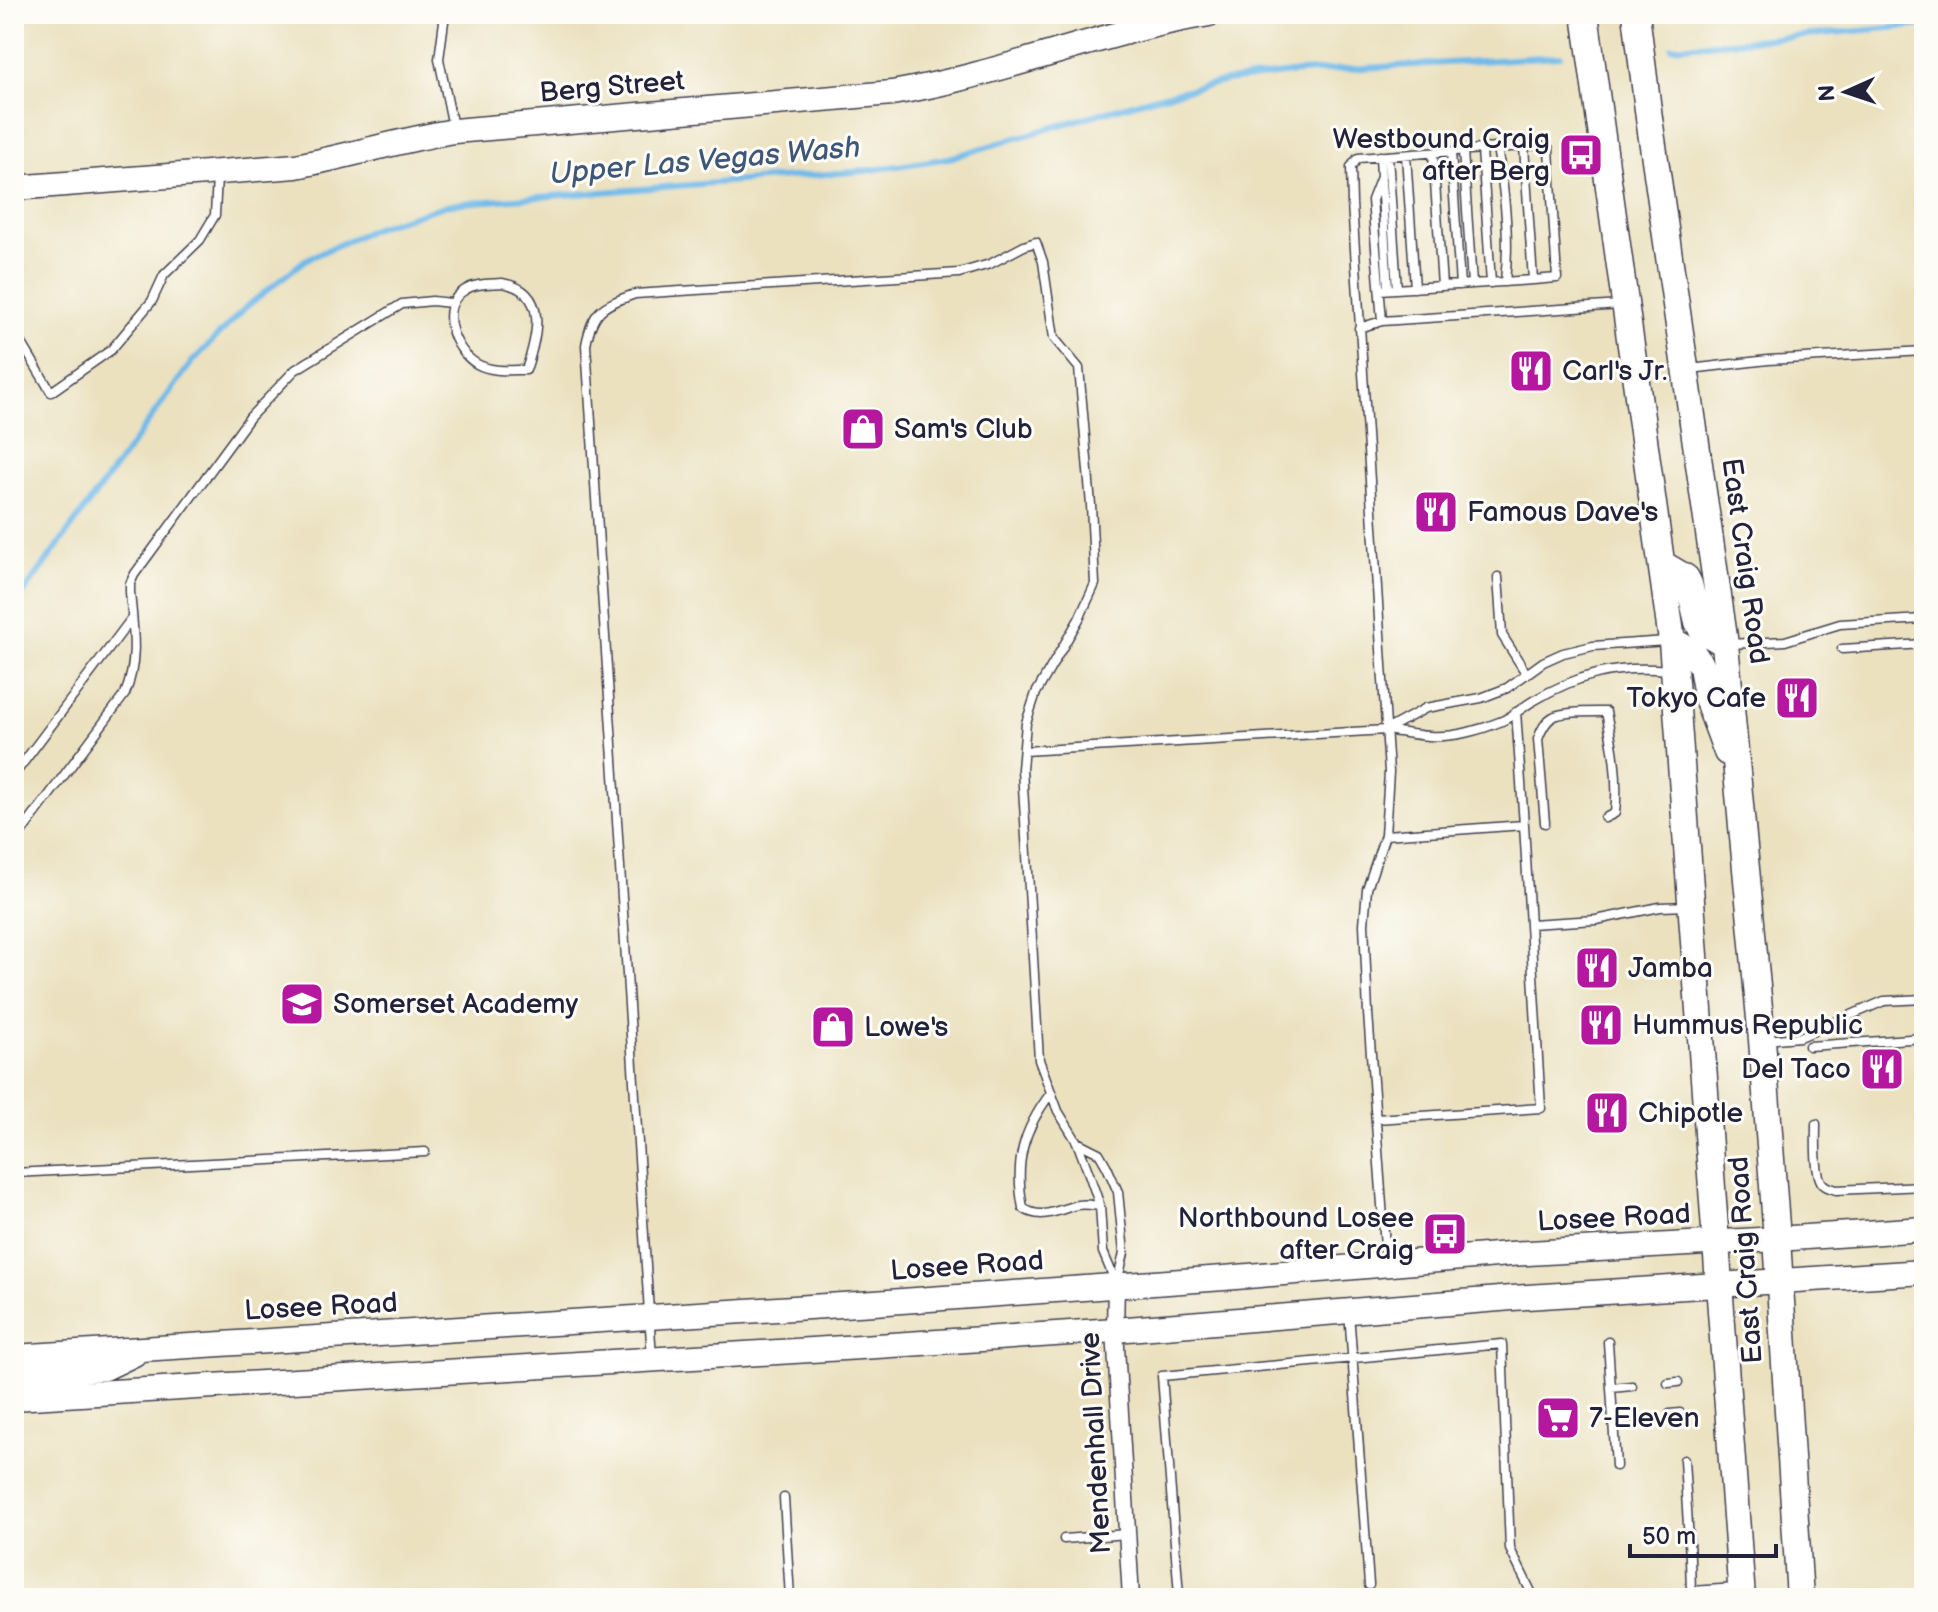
<svg xmlns="http://www.w3.org/2000/svg" width="1938" height="1612" font-family="'Balsamiq Sans',sans-serif">
	<style>
		.lines { fill: none; stroke-linecap: round; stroke-linejoin: round }
		.stream { stroke: #71bae9; stroke-width: 6 }
		.lane-casing { stroke: #403f4f; stroke-width: 11 }
		.street-casing { stroke: #403f4f; stroke-width: 19 }
		.secondary-casing { stroke: #403f4f; stroke-width: 27 }
		.primary-casing { stroke: #403f4f; stroke-width: 29 }
		.lane { stroke: #fff; stroke-width: 8 }
		.street { stroke: #fff; stroke-width: 16 }
		.secondary { stroke: #fff; stroke-width: 24 }
		.primary { stroke: #fff; stroke-width: 26 }
		.labels { text-anchor: middle; dominant-baseline: central; stroke-width: 6; stroke-linejoin: round; paint-order: stroke }
		.street-label { font-size: 28px; fill: #22223b; stroke: #fdfcf7 }
		.poi-label { font-size: 28px; fill: #22223b; stroke: #fdfcf7; text-anchor: start }
		.water-label { font-size: 30px; font-style: italic; fill: #3e5778; stroke: #fdfcf7 }
	</style>
	<rect width="100%" height="100%" fill="#fdfcf7"/>
	<filter id="ink" filterUnits="userSpaceOnUse"><feTurbulence type="fractalNoise" baseFrequency=".0125" numOctaves="2"/><feDisplacementMap in="SourceGraphic" scale="16" xChannelSelector="R" yChannelSelector="G"/><feConvolveMatrix kernelMatrix="1 2 1 2 8 2 1 2 1" color-interpolation-filters="sRGB"/></filter>
	<filter id="wash" filterUnits="userSpaceOnUse"><feTurbulence type="fractalNoise" baseFrequency=".006" numOctaves="4" result="noise"/><feDisplacementMap in="SourceGraphic" scale="32" xChannelSelector="R" yChannelSelector="G"/><feGaussianBlur stdDeviation="1.8" result="paint"/><feColorMatrix in="noise" values="0 0 0 0 0 0 0 0 0 0 0 0 0 0 0 0 0 1.4 0 .05"/><feComposite in="paint" operator="in"/></filter>
	<g filter="url(#wash)">
		<rect width="100%" height="100%" fill="#ebe1bf"/>
		<g class="lines">
			<!-- stream -->
			<path class="stream" d="M 1672,47 L 1924,25
				M 14,606 L 192,362 L 246,307 L 305,260 L 380,226 L 451,204 L 865,171 L 949,158 L 1156,97 L 1227,81 L 1299,72 L 1560,56"/>
		</g>
	</g>
	<g filter="url(#ink)">
		<g class="lines">
			<!-- lane casing -->
			<g class="lane-casing">
				<path id="lane" d="M 445,14 L 439,59 L 453,127
					M 1524,146 L 1538,145 L 1549,149 L 1557,278 L 1533,280
					M 1497,148 C 1505,192 1510,238 1505,282
					M 1482,150 L 1491,283
					M 1463,151 L 1472,284
					M 1451,152 L 1460,285
					M 1433,153 L 1442,286
					M 1406,155 L 1415,288
					M 1380,156 L 1381,177 L 1372,200 L 1382,321
					M 1388,156 L 1397,289
					M 1381,181 L 1388,289
					M 502,283 C 550,291 537,337 526,370 C 510,370 491,372 477,364 C 453,350 437,306 465,290 C 475,283 490,284 502,283 Z
					M 1380,290 L 1533,280 L 1524,146 L 1358,158 L 1351,167 L 1352,204 L 1389,772 L 1385,835 L 1367,889 L 1364,924 L 1368,1013 L 1386,1260
					M 1359,328 L 1382,321 L 1621,305
					M 14,330 L 51,392 L 111,350 L 152,301 L 164,275 L 200,240 L 215,215 L 217,177
					M 1690,369 L 1768,360 L 1924,351
					M 1498,577 L 1502,635 L 1526,673
					M 1730,644 L 1785,641 L 1840,624 L 1923,619
					M 1842,649 L 1924,644
					M 1386,730 L 1426,708 L 1481,698 L 1507,688 L 1543,662 L 1563,653 L 1593,646 L 1667,641
					M 1024,751 L 1386,730 C 1400,732 1415,735 1429,736 C 1452,738 1481,730 1502,721 C 1513,716 1523,707 1533,701 C 1579,674 1616,665 1669,670
					M 14,775 L 132,618
					M 1545,823 L 1538,739 C 1541,731 1545,721 1553,717 C 1562,711 1595,712 1606,712 C 1613,745 1619,779 1615,813 L 1605,818
					M 1385,835 L 1524,825
					M 14,842 L 125,694 C 139,660 133,627 130,592 L 130,584 L 134,575 L 250,417 L 295,370 L 402,304 L 432,301 L 451,303
					M 1530,924 L 1596,920 L 1660,907 L 1688,906
					M 1764,1040 L 1800,1037 L 1884,1001 L 1924,999
					M 1809,1046 L 1924,1038
					M 1051,1093 C 1023,1130 1014,1162 1023,1208 C 1040,1220 1056,1211 1073,1206 C 1082,1203 1091,1205 1100,1206
					M 1376,1119 L 1541,1108 L 1524,825 L 1516,712
					M 1816,1124 C 1816,1138 1814,1175 1823,1184 C 1827,1188 1831,1188 1836,1190 L 1924,1186
					M 1077,1142 L 1099,1153 L 1107,1167 L 1118,1192 L 1124,1253 L 1117,1283
					M 14,1173 L 425,1152
					M 1349,1312 L 1369,1585
					M 1608,1342 L 1616,1466
					M 652,1358 L 586,345 C 593,309 602,306 635,294 L 959,273 L 990,264 L 1024,246 L 1036,242 L 1043,262 L 1054,338 L 1079,368 L 1091,505 L 1095,584 L 1079,619 L 1036,693 L 1026,723 L 1022,769 L 1039,1060 L 1058,1111 L 1077,1142 L 1089,1174 L 1100,1206 L 1103,1252 L 1116,1283
					M 1668,1383 L 1678,1382
					M 1611,1388 L 1632,1386
					M 1670,1414 L 1680,1413
					M 1613,1418 L 1634,1417
					M 1684,1460 L 1690,1558 L 1691,1591 L 1689,1598
					M 784,1498 L 790,1598
					M 1064,1539 L 1127,1534
					M 1691,1591 L 1736,1588
					M 1179,1595 L 1162,1376 L 1502,1344 L 1510,1549 L 1534,1598"/>
			</g>
			<!-- street casing -->
			<g class="street-casing">
				<path id="street" d="M 1116,1284 L 1115,1330 L 1131,1598"/>
			</g>
			<!-- secondary casing -->
			<g class="secondary-casing">
				<path id="secondary" d="M 14,188 L 296,166 C 349,156 400,140 454,131 L 892,93 C 1000,75 1101,32 1209,14
					M 14,1357 L 874,1303 L 1224,1278 L 1509,1254 L 1777,1239 L 1924,1229
					M 14,1378 L 27,1374 L 105,1368 L 134,1354
					M 14,1398 L 877,1346 L 1115,1330 L 1512,1298 L 1924,1272"/>
			</g>
			<!-- primary casing -->
			<g class="primary-casing">
				<path id="primary" d="M 1585,14 L 1672,641 L 1742,1598
					M 1636,14 L 1649,118 L 1725,644 L 1762,1040 L 1777,1239 L 1800,1598
					M 1662,564 L 1686,578 L 1689,584 L 1698,622 L 1702,630 L 1725,644
					M 1672,641 L 1692,652 L 1702,667 L 1708,701 L 1727,752"/>
			</g>
			<!-- lane -->
			<use href="#lane" class="lane"/>
			<!-- street -->
			<use href="#street" class="street"/>
			<!-- secondary -->
			<use href="#secondary" class="secondary"/>
			<!-- primary -->
			<use href="#primary" class="primary"/>
		</g>
	</g>
	<!-- icons -->
	<defs>
		<g id="bus-square" transform="scale(2.3)"><rect x="-9" y="-9" width="18" height="18" rx="4" fill="#b5179e" stroke="#fdfcf7"/><path d="M-5-6H5V4H4V6H2V4H-2V6H-4V4H-5ZM-3.5-4V0h7V-4ZM-3.5 1.2v1.5H-2V1.2ZM2 1.2v1.5H3.5V1.2Z" fill="#fff"/></g>
		<g id="restaurant-square" transform="scale(2.3)"><rect x="-9" y="-9" width="18" height="18" rx="4" fill="#b5179e" stroke="#fdfcf7"/><path d="M-5-6h1v4h1v-4h1v4h1v-4h1v5L-1.5 .5V6h-2V.5L-5-1ZM5-6V6H3V1.5H1.5Q1.5-4 5-6Z" fill="#fff"/></g>
		<g id="shop-square" transform="scale(2.3)"><rect x="-9" y="-9" width="18" height="18" rx="4" fill="#b5179e" stroke="#fdfcf7"/><path d="M-5-2.5h2.3a2.7 3.5 0 0 1 5.4 0H5L5.5 6h-11ZM-1.5-2.5h3a1.5 2.3 0 0 0-3 0Z" fill="#fff"/></g>
		<g id="school-square" transform="scale(2.3)"><rect x="-9" y="-9" width="18" height="18" rx="4" fill="#b5179e" stroke="#fdfcf7"/><path d="M0-5L7-2L0 1L-7-2ZM-4 1L0 2.5L4 1V4Q0 6-4 4Z" fill="#fff"/></g>
		<g id="supermarket-square" transform="scale(2.3)"><rect x="-9" y="-9" width="18" height="18" rx="4" fill="#b5179e" stroke="#fdfcf7"/><path d="M-6-5.5h2.5l.6 2H6L4.5 2H-2.5L-4.4-4H-6ZM-1.5 3.2a1.3 1.3 0 1 0 .1 0ZM3 3.2a1.3 1.3 0 1 0 .1 0Z" fill="#fff"/></g>
	</defs>
	<g fill-rule="evenodd">
		<use href="#bus-square" x="1581" y="155"/>
		<use href="#restaurant-square" x="1531" y="371"/>
		<use href="#shop-square" x="863" y="429"/>
		<use href="#restaurant-square" x="1436" y="512"/>
		<use href="#restaurant-square" x="1797" y="698"/>
		<use href="#restaurant-square" x="1597" y="968"/>
		<use href="#school-square" x="302" y="1004"/>
		<use href="#restaurant-square" x="1601" y="1025"/>
		<use href="#shop-square" x="833" y="1027"/>
		<use href="#restaurant-square" x="1882" y="1069"/>
		<use href="#restaurant-square" x="1607" y="1113"/>
		<use href="#bus-square" x="1445" y="1234"/>
		<use href="#supermarket-square" x="1558" y="1418"/>
	</g>
	<g class="labels">
		<!-- street labels -->
		<g class="street-label">
			<text transform="translate(612 87) rotate(-5)">Berg Street</text>
			<text transform="translate(1745 561) rotate(82)">East Craig Road</text>
			<text transform="translate(1614 1218) rotate(-3)">Losee Road</text>
			<text transform="translate(1746 1260) rotate(-94)">East Craig Road</text>
			<text transform="translate(967 1266) rotate(-4)">Losee Road</text>
			<text transform="translate(321 1307) rotate(-3)">Losee Road</text>
			<text transform="translate(1096 1443) rotate(-93)">Mendenhall Drive</text>
		</g>
		<!-- poi labels -->
		<g class="poi-label">
			<text x="1550" y="139" text-anchor="end">Westbound Craig<tspan x="1550" dy="32">after Berg</tspan></text>
			<text x="1562" y="371">Carl's Jr.</text>
			<text x="894" y="429">Sam's Club</text>
			<text x="1467" y="512">Famous Dave's</text>
			<text x="1766" y="698" text-anchor="end">Tokyo Cafe</text>
			<text x="1628" y="968">Jamba</text>
			<text x="333" y="1004">Somerset Academy</text>
			<text x="1632" y="1025">Hummus Republic</text>
			<text x="864" y="1027">Lowe's</text>
			<text x="1851" y="1069" text-anchor="end">Del Taco</text>
			<text x="1638" y="1113">Chipotle</text>
			<text x="1414" y="1218" text-anchor="end">Northbound Losee<tspan x="1414" dy="32">after Craig</tspan></text>
			<text x="1589" y="1418">7-Eleven</text>
		</g>
		<!-- water labels -->
		<g class="water-label">
			<text transform="translate(705 161) rotate(-5)">Upper Las Vegas Wash</text>
		</g>
	</g>
	<!-- margin -->
	<rect width="1938" height="1612" fill="none" stroke="#fdfcf7" stroke-width="48"/>
	<!-- north arrow -->
	<g transform="translate(1846 92) rotate(267)" stroke="#fdfcf7" stroke-width="6" paint-order="stroke">
	<path d="M0-6L14 30L0 20L-14 30Z" fill="#22223b"/>
	<text y="-12" font-size="22" font-weight="bold" text-anchor="middle" fill="#22223b">N</text>
	</g>
	<!-- scale -->
	<path d="M1630 1544v12h146v-12" fill="none" stroke="#22223b" stroke-width="4"/>
	<text x="1642" y="1544" font-size="24" fill="#22223b" stroke="#fdfcf7" stroke-width="6" paint-order="stroke">50 m</text>
</svg>
